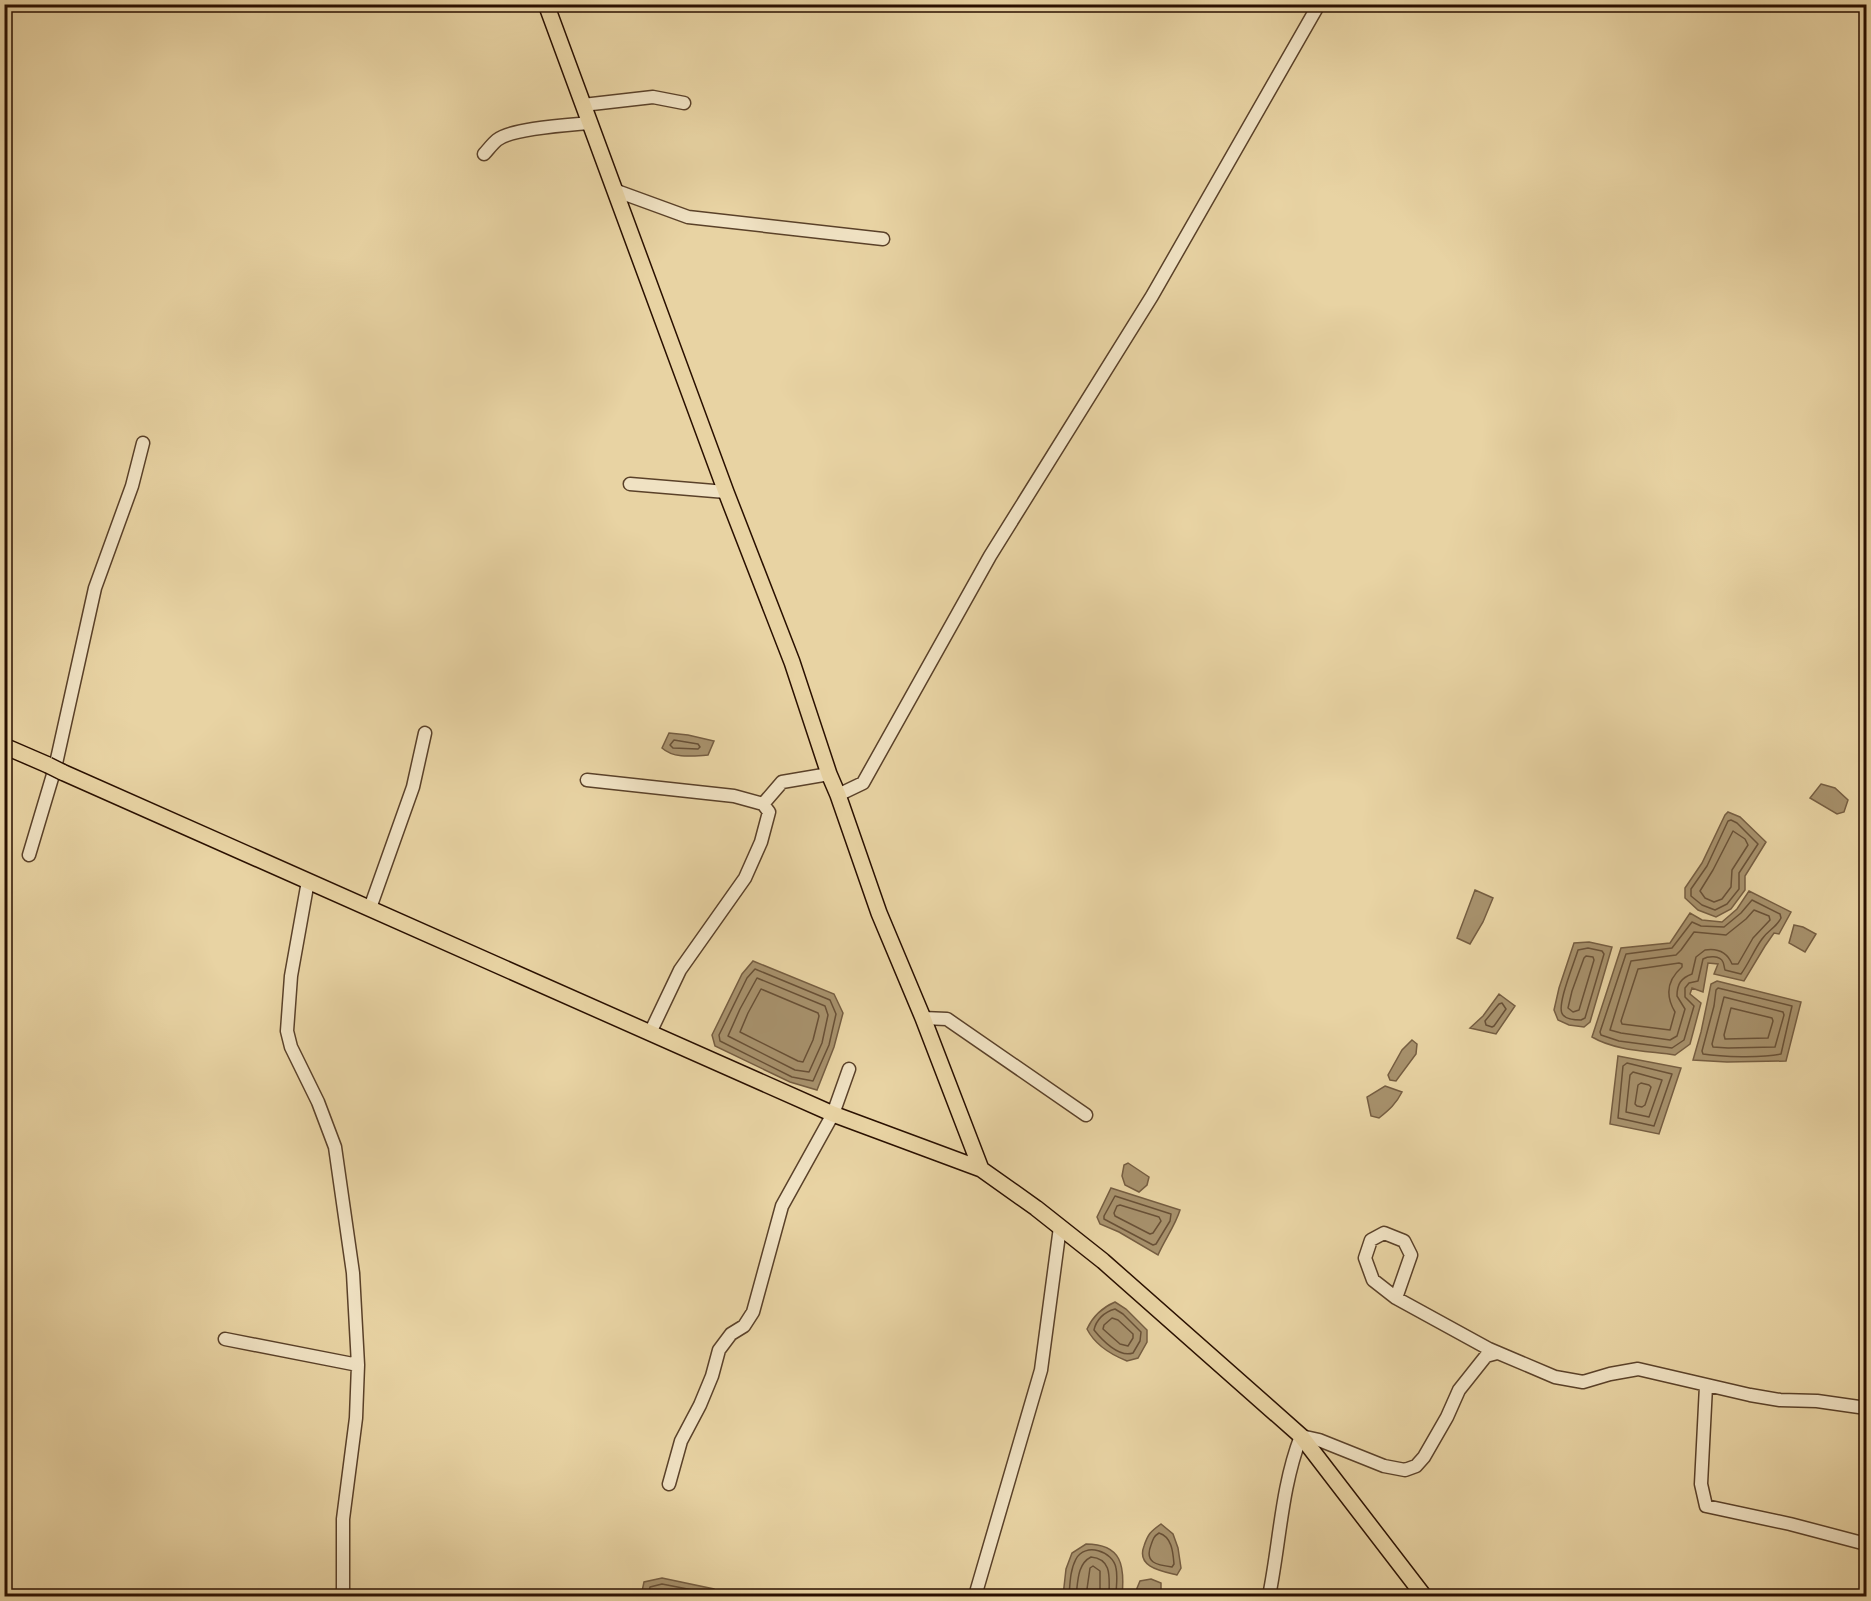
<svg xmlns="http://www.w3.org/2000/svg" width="1871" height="1601" font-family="'IM FELL Great Primer',serif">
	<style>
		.water { fill: #a7916c; stroke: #755d41; stroke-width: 1.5 }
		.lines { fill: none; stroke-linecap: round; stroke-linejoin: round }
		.shore { stroke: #685036; stroke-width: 1.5 }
		.minor-casing { stroke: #5a4129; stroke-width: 15 }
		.major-casing { stroke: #2a1000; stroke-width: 18 }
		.minor { stroke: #f0e2c3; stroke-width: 12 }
		.major { stroke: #e8d3a3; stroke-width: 15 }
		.major-bridge-casing { stroke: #2a1000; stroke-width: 18; stroke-linecap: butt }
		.major-bridge { stroke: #e8d3a3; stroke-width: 15 }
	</style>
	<rect width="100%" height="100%" fill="#e8d3a3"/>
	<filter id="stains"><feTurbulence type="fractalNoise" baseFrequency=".00333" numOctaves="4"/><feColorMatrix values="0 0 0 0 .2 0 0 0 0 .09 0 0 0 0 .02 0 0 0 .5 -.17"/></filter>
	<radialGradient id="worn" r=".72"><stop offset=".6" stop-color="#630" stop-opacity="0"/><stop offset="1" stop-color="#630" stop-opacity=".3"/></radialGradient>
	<!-- water -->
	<path class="water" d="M 669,733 L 688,735 L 714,741 L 708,755 C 693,756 674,759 662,748 Z
		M 1821,784 L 1835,788 L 1848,800 L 1844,812 L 1837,814 L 1810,798 Z
		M 1728,812 L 1740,817 L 1766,842 L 1745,876 L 1745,890 L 1731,909 L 1716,917 L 1698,910 L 1685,898 L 1685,888 L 1702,863 L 1725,815 Z
		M 1475,890 L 1493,898 L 1483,922 L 1470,944 L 1457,938 Z
		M 1749,891 L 1791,912 L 1779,934 L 1774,933 L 1765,946 L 1744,981 L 1714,974 L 1718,964 L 1708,963 L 1703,992 L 1692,988 L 1690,994 L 1701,1003 L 1690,1044 L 1675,1055 C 1648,1051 1616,1051 1592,1037 L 1621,948 L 1670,943 L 1690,913 L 1702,920 L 1722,922 L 1737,909 Z
		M 1794,925 L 1803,927 L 1816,934 L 1805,952 L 1789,943 Z
		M 1589,942 L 1612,947 L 1590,1022 L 1584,1027 L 1569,1025 L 1558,1020 L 1554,1010 L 1559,988 L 1574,943 Z
		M 753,961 L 834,994 L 843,1013 L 834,1047 L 817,1090 L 790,1082 L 715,1046 L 712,1035 L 742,974 Z
		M 1717,981 L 1801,1002 L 1786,1061 L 1727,1062 L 1693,1060 L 1701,1032 L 1711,984 Z
		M 1499,994 L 1515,1006 L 1496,1034 L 1470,1028 L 1483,1016 Z
		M 1412,1040 L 1417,1044 L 1416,1054 L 1396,1081 L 1390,1080 L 1388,1075 L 1402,1050 Z
		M 1618,1056 L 1681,1068 L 1659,1134 L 1610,1124 Z
		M 1385,1086 L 1402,1092 C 1396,1104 1389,1110 1379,1118 L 1371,1116 L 1367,1097 Z
		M 1128,1163 L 1149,1177 L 1147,1185 L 1139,1192 L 1125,1185 L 1122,1176 L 1124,1165 Z
		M 1111,1188 L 1180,1210 C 1175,1226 1165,1239 1158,1255 L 1119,1232 L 1100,1224 L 1097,1217 Z
		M 1115,1302 L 1126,1309 L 1147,1330 L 1147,1342 L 1138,1358 L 1127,1361 C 1112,1355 1095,1345 1087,1329 C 1093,1316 1101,1308 1115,1302 Z
		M 1161,1524 L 1173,1534 L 1178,1548 L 1181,1568 L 1177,1575 C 1161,1571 1136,1567 1144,1546 C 1148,1534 1150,1532 1161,1524 Z
		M 1086,1544 C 1122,1544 1125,1566 1122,1596 L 1063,1596 L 1066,1569 L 1072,1553 Z
		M 662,1578 L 714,1589 L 717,1596 L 641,1596 L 644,1582 Z
		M 1151,1579 L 1161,1583 L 1161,1596 L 1136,1596 L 1135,1593 L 1140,1581 Z"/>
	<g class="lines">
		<!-- shore -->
		<path class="shore" d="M 674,740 L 698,744 L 700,747 L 698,749 L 673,748 L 670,745 Z
			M 1731,820 L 1737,823 L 1758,844 L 1739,873 L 1739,889 L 1727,904 L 1715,910 L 1702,905 L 1691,896 L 1691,889 L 1707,866 L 1728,821 Z
			M 1733,831 L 1745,839 L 1748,845 L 1732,870 L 1731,887 L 1722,899 L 1714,902 L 1705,898 L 1700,891 L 1713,870 Z
			M 1752,900 L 1780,914 L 1781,918 C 1776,928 1769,929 1762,939 C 1754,950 1749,963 1741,974 L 1725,970 C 1724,967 1724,964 1723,962 C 1720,955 1708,956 1703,959 L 1698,981 L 1689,983 L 1685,988 L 1685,997 L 1694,1006 L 1684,1040 L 1672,1048 L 1619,1041 L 1601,1035 L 1600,1032 L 1626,954 L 1672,948 L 1692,922 L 1701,926 L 1724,927 L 1741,913 Z
			M 1754,910 L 1769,916 L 1770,920 L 1753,938 L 1738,964 L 1732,964 C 1727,952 1718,948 1705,950 L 1696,957 L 1692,974 C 1681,978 1677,984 1677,996 L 1685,1009 L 1677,1036 L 1670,1040 L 1621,1033 L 1610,1030 L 1631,961 L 1676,955 L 1681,950 L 1694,932 L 1726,935 L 1746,919 Z
			M 1588,948 L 1602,951 L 1604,954 L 1585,1018 L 1581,1020 C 1576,1020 1567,1020 1563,1015 C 1555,1008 1575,961 1578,950 Z
			M 1586,956 L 1593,957 L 1594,960 L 1579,1010 L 1573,1012 L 1568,1008 L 1572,991 L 1584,958 Z
			M 1679,963 L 1682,964 L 1682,967 C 1667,980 1665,995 1675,1012 L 1670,1030 L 1622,1024 L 1621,1021 L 1638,969 Z
			M 755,969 L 830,1000 L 836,1014 L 829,1045 L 813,1081 L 792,1077 L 720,1041 L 719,1035 L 747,978 Z
			M 757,978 L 825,1006 L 828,1015 L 822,1043 L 809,1072 L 795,1070 L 728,1036 L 740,1009 Z
			M 1718,988 L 1792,1006 L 1781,1054 C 1763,1058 1721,1057 1703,1054 L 1702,1051 L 1714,1006 L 1716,990 Z
			M 761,989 L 818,1013 L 819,1016 L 813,1040 L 803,1062 L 798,1061 L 740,1032 L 748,1013 Z
			M 1724,997 L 1783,1012 L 1784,1015 L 1775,1047 L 1728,1048 L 1713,1047 L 1712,1044 Z
			M 1502,1003 L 1506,1009 L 1494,1026 L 1492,1027 L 1486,1025 L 1485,1021 L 1499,1004 Z
			M 1731,1008 L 1772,1018 L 1773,1021 L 1768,1038 L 1725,1039 L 1724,1035 Z
			M 1627,1063 L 1672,1074 L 1654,1126 L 1618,1118 L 1623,1066 Z
			M 1633,1072 L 1662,1080 L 1649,1117 L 1626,1112 L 1630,1075 Z
			M 1641,1083 L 1649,1085 L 1651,1087 L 1645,1105 L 1642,1107 L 1637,1106 L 1635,1104 L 1638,1085 Z
			M 1115,1196 L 1171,1214 L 1170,1221 L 1156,1244 L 1153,1245 L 1104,1219 L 1104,1216 Z
			M 1120,1205 L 1159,1217 L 1161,1221 L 1153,1233 L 1150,1234 L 1115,1216 L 1114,1213 L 1117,1206 Z
			M 1115,1309 L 1123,1314 L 1141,1332 L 1140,1341 L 1133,1353 C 1119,1358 1102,1340 1094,1330 C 1096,1320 1104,1312 1115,1309 Z
			M 1112,1318 L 1118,1320 L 1133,1334 L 1133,1338 L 1128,1346 L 1120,1344 L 1103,1329 L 1104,1325 Z
			M 1159,1533 C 1172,1537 1173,1552 1174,1564 L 1172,1567 C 1157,1565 1144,1563 1151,1545 C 1153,1539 1154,1536 1159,1533 Z
			M 648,1596 L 650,1587 L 662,1584 L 708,1593 L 711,1596
			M 1069,1596 C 1070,1584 1070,1570 1076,1559 C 1085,1542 1113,1551 1116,1568 C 1118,1577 1116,1587 1116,1596
			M 1076,1596 C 1078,1582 1077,1564 1091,1557 C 1113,1559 1109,1579 1109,1596
			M 1086,1596 L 1090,1568 L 1093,1566 L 1100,1571 L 1100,1596"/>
		<!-- minor casing -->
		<g class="minor-casing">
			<path id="minor" d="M 583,105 L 653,97 L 684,103
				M 484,154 C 488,150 492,144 497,140 C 512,128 569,125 590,123
				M 614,190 L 688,217 L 883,239
				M 630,484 L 726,492
				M 587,780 L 734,796 L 763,804 L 769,812 L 761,842 L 745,878 L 680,970 L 650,1033
				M 838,795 L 863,783 L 990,556 L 1152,296 L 1319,4
				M 763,804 L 782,782 L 829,774
				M 29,855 L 55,768 L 95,588 L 132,486 L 143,443
				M 308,881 L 291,976 L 287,1031 L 291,1047 L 318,1102 L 335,1147 L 353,1273 L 358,1365 L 356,1418 L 343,1519 L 343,1596
				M 370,908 L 413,787 L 425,733
				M 923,1018 L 947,1019 L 1086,1115
				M 1396,1298 L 1411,1255 L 1404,1241 L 1384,1233 L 1371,1240 L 1365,1258 L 1373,1280 L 1396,1298 L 1489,1349 L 1555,1377 L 1583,1382 L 1610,1374 L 1638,1369 L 1750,1395 L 1780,1400 L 1817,1401 L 1866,1408
				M 225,1339 L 358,1365
				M 1706,1386 L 1701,1484 L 1706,1506 L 1790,1524 L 1866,1544
				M 669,1484 L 681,1441 L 700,1405 L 712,1376 L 719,1350 L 731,1334 L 744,1326 L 753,1312 L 782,1206 L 833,1114 L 849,1069
				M 975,1596 L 1041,1370 L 1060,1227
				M 1269,1596 C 1280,1542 1281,1488 1301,1436 L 1319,1440 L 1384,1466 L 1405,1470 L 1416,1466 L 1424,1457 L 1447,1417 L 1459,1390 L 1486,1356 L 1497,1353"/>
		</g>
		<!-- major casing -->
		<g class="major-casing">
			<path id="major" d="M 546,4 L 726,492 L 792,662 L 829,774 L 838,795 L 879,913 L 923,1018 L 981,1169
				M 4,746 L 48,765
				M 62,772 L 833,1114 L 981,1169 L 1036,1208 L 1103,1261 L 1301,1436 L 1424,1596"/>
		</g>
		<!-- minor -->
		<use href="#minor" class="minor"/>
		<!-- major -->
		<use href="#major" class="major"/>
		<!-- major-bridge casing -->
		<g class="major-bridge-casing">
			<path id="major-bridge" d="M 48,765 L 62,772"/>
		</g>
		<!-- major-bridge -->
		<use href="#major-bridge" class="major-bridge"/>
	</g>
	<!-- margin -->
	<rect width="1871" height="1601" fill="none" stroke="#e8d3a3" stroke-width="24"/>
	<rect x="6" y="6" width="1859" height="1589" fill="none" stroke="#2a1000" stroke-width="3"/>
	<rect x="12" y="12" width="1847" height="1577" fill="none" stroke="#2a1000" stroke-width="1.5"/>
	<rect width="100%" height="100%" filter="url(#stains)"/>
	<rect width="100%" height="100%" fill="url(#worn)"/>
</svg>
